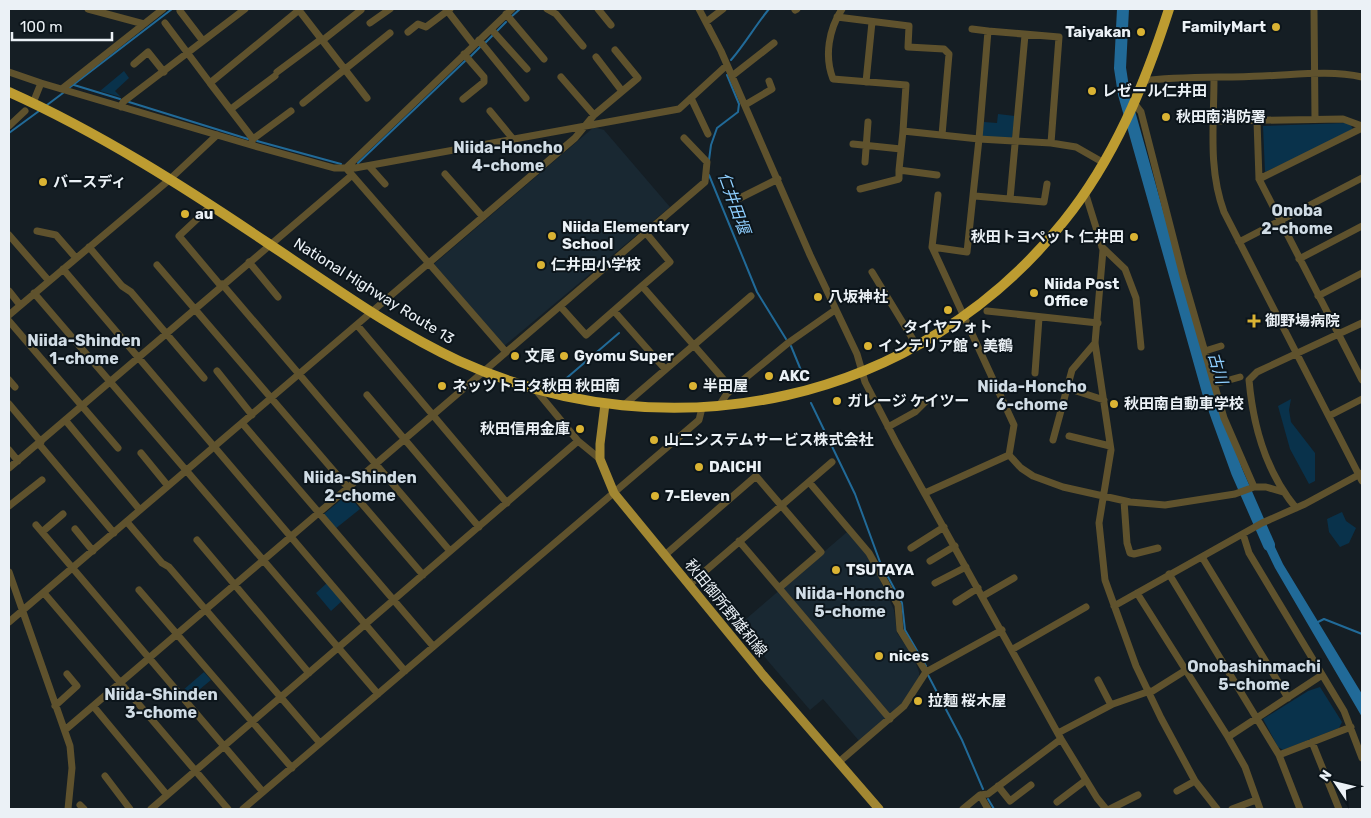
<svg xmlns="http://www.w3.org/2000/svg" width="1371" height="818" font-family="Rubik,'Noto Sans JP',sans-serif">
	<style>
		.built { fill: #192832 }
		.green { fill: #09324b }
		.water { fill: #216a98 }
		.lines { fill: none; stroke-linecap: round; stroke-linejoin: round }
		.stream { stroke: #216a98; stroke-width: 2 }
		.river { stroke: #216a98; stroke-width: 12 }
		.minor { stroke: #5f522d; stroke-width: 7 }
		.major { stroke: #a28732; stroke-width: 9 }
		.highway { stroke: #bd9c31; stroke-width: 10 }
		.poi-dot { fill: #dab333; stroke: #0c151b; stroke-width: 2 }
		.labels { text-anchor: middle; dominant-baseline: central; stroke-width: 4; stroke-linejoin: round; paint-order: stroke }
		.poi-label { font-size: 15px; font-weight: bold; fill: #ebf1f6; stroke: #0c151b; text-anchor: start }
		.street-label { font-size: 15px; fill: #ebf1f6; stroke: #0c151b }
		.neighbourhood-label { font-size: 16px; font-weight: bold; fill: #d0dce5; stroke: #0c151b }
		.water-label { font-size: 16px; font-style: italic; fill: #8fcfff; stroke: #0c151b }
	</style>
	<rect width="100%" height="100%" fill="#151e24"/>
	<!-- built -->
	<path class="built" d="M 594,127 L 604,130 L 670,207 L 504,346 L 434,264 Z
		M 847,532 L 869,556 L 894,610 L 897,633 L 913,656 L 919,672 L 919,677 L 900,706 L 860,742 L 823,699 L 810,710 L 738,626 Z"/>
	<!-- green -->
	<path class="green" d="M 124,71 L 129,78 L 115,91 L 121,97 L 100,91 Z
		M 998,114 L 1015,116 L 1012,139 L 982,136 L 984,122 L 997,123 Z
		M 1346,123 L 1350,124 L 1354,131 L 1265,172 L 1263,126 Z
		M 1291,399 L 1289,410 L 1291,422 L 1315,453 L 1315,481 L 1309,484 L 1290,449 L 1278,406 Z
		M 348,494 L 360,509 L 335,529 L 324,514 Z
		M 1342,512 L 1346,521 L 1356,528 L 1349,543 L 1340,547 L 1329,532 L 1327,519 Z
		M 327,583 L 342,601 L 331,611 L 316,593 Z
		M 204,672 L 211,680 L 188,699 L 182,691 Z
		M 1320,687 L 1342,722 L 1339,728 L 1283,750 L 1278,747 L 1263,719 L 1308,691 Z"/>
	<!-- water -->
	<path class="water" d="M 1266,528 L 1283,564 L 1362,694 L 1362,717 L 1275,568 L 1258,533 Z"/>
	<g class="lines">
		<!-- stream -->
		<path class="stream" d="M 511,17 L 520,9
			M 497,31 L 506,22
			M 485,43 L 493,35
			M 470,57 L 481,46
			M 731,60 C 745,44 755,26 769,9
			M 74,85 L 120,99
			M 69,88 L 172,9
			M 129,102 L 248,139
			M 47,105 L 63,93
			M 9,133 L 39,111
			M 257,141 L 341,164
			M 709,160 L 711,145 L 717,128 L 738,112 L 739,104 L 727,75
			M 358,163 L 465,61
			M 709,175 L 757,292 L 786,339
			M 791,346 L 805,380
			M 562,382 L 619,333
			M 811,403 L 855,494 L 880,562 L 902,603 L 905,630 L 926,666
			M 1316,623 L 1324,619 L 1362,634
			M 928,675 L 962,740 L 983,789
			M 988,799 L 994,809"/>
		<!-- river -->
		<path class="river" d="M 1123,9 L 1120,68 L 1124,94 L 1208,392 L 1237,472 L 1269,545"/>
		<!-- minor -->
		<path class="minor" d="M 88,9 L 144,24
			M 298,9 L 367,98
			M 446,9 L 474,45
			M 547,9 L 556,14 L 583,46
			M 598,9 L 611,25
			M 699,9 L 721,51 L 810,255 L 857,354 L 865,382 L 896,442 L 1061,739 L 1097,798 L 1106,809
			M 842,9 C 829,29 824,56 833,79 L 906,85 L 903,131
			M 1314,9 L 1315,119
			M 795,10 L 797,9
			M 180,11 L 203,41
			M 506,14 L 544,59
			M 837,17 L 909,26 L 908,47 L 944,49 L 949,54 L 942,135
			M 706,22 L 723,9
			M 165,23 L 210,83
			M 370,23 L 390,9
			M 491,29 L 527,69
			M 972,29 L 988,31
			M 988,31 L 1059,37 L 1051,143 L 979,139 Z
			M 408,32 L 418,24 L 426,27 L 450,9
			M 323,40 L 361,10
			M 479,40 L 526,98
			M 596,57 L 622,91
			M 134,64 L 148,52 L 164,72
			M 9,72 L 41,83
			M 277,72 L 320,40
			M 732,76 L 774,43
			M 561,77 L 594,115
			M 1214,78 C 1214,124 1208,169 1224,212 L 1362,481
			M 1142,81 C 1182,76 1222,78 1262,76 C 1295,75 1330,70 1362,77
			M 866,82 L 872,22
			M 63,88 L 163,9
			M 691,98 L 708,134
			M 463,99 L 484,82 L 484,77 L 464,54
			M 33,103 L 41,83 L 251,145 L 334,168 L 355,168 L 679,109 L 727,65
			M 303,103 L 390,33
			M 1134,103 L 1141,112 L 1183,276 L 1224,418 L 1254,487 L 1266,487 L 1283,492
			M 745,105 L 772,89 L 769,81
			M 121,107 L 123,102 L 245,9
			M 231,109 L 275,76
			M 490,111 L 513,139
			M 1214,121 L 1343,119 L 1362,126
			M 1257,121 L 1259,179 L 1362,380
			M 9,126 L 25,111
			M 253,139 L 210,83 L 299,10
			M 252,142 L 253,139 L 291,111
			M 1051,143 L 1076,147 L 1104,163
			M 853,144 L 901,149
			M 865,162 L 868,122
			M 369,166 L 385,184
			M 445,174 L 483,217
			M 937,175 L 899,170 L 903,131 L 979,139 L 967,252 L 932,247 L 1014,425 L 1009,455
			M 1259,179 L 1362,128
			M 860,189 L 899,179 L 899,170
			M 1085,192 L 1103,250 L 1095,343 L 1111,450 L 1099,523 L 1105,580 L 1136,666 L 1161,718 L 1195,781 L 1217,809
			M 975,196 L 1044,202 L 1047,184
			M 1010,199 L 1025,35
			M 734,201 L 778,179
			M 211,206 L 179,236 L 221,286
			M 37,231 L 56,235 L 76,258
			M 646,233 L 670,262 L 642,286 L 732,389
			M 9,235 L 49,281
			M 1239,242 L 1362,178
			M 89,247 L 122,286 L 131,292 L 204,378
			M 932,247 L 938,195
			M 1102,247 L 1125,269 L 1136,298 L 1141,347
			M 1299,259 L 1362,226
			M 249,262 L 278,297
			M 157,265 L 423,575
			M 63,269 L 405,671
			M 872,272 L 917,346
			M 222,284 L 450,551
			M 9,291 L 20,305
			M 34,293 L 378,694
			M 1318,296 L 1362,273
			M 560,306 L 586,335 L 642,286
			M 614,311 L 665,369
			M 987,311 L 1098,323
			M 9,315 L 169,180 L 217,135
			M 9,321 L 118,448
			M 357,325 L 507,503
			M 1205,351 L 1221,346
			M 506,352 L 346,168 L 512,9
			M 217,371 L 252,415
			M 1035,373 L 1039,318
			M 9,380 L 15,387
			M 1215,384 L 1240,377
			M 1067,388 L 1104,400
			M 535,389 L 578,441 L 600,459
			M 367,395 L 479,527
			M 9,404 L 41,442
			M 623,406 L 751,296
			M 719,406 L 726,395 L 732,389 L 788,343 L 835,310
			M 1329,416 L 1362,399
			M 66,421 L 140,510
			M 242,423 L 433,646
			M 888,427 L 915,412 L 926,401
			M 1069,436 L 1110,446
			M 1053,440 L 1072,370 L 1095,343
			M 39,444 L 114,533
			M 9,450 L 18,461
			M 141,453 L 168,486
			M 9,468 L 351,176
			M 809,482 L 869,553 L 898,605 L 900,630 L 926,672
			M 925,493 L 1009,455 L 1021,468 L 1033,476 L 1063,487 L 1130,502 L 1165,505 L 1235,494 L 1254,487
			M 1124,501 L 1127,543 L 1130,553 L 1134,554 L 1158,548
			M 9,506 L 42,480
			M 1296,508 C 1266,472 1253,425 1249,380 L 1257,372 L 1362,323
			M 127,522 L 162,563 L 169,567 L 320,743
			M 36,525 L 263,792
			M 75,529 L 93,551
			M 42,532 L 63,514
			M 1243,534 L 1249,553 L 1344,711 L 1362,758
			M 197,540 L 309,673
			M 911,548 L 944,527
			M 665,555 L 756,476 L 821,552 L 779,588 L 739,541
			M 1202,557 L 1288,698
			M 930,561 L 955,546
			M 9,572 L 70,746 L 72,768 L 68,809
			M 1169,574 L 1279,755 L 1300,809
			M 935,583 L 966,567
			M 689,585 L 832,462
			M 779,588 L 890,719
			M 139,590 L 292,768
			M 44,593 L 228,809
			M 1137,593 L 1228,737 L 1245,767 L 1260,809
			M 983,596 L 1014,578
			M 956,602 L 978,588
			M 1114,606 L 1262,523 L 1305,504 L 1362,473
			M 9,622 L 575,138 L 594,115 L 638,78 L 615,50
			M 1013,649 L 1086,607
			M 1098,680 L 1111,705
			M 1151,692 L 1186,670
			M 55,706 L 77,686 L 67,674
			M 94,707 L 167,795
			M 65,730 L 705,182 L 707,162 L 684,138
			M 1058,733 L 1113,704 L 1150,691
			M 1228,737 L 1322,675
			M 1312,742 L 1339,809
			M 1279,755 L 1351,727
			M 839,762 L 904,706 L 926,672 L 1002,630
			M 105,776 L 130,809
			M 998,786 L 1010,801 L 1031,785
			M 1177,791 L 1195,781
			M 980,795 L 988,809
			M 1057,802 L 1086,780
			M 80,805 L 84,809
			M 151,809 L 578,441
			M 243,809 L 699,420 L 702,408
			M 963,809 L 980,795 L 988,794 L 1061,739
			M 1110,809 L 1138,795
			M 1232,809 L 1256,800"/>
		<!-- major -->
		<path class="major" d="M 605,404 L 600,444 L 600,459 L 614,493 L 763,675 L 879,809"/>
		<!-- highway -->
		<path class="highway" d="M 9,92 C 100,133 186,188 269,244 C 331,285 392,330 459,361 C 670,457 919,403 1064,221 C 1114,159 1145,84 1169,9"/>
	</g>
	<!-- markers -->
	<g class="poi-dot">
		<circle cx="1276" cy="27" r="5"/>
		<circle cx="1141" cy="32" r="5"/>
		<circle cx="1092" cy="91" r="5"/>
		<circle cx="1166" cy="117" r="5"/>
		<circle cx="43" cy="182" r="5"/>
		<circle cx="185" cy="214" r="5"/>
		<circle cx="552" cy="236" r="5"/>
		<circle cx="1134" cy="237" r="5"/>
		<circle cx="541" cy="265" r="5"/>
		<circle cx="1034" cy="293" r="5"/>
		<circle cx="818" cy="297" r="5"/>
		<circle cx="948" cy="310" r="5"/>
		<path d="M1251.5 313.5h5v5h5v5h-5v5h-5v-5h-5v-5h5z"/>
		<circle cx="868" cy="346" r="5"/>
		<circle cx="515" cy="356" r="5"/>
		<circle cx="564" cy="356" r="5"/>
		<circle cx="769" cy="376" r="5"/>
		<circle cx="442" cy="386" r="5"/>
		<circle cx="693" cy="386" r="5"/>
		<circle cx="837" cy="401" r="5"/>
		<circle cx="1114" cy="404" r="5"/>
		<circle cx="580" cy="429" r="5"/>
		<circle cx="654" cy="440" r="5"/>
		<circle cx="699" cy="467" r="5"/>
		<circle cx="655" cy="496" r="5"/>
		<circle cx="836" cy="570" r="5"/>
		<circle cx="879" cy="656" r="5"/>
		<circle cx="918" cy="701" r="5"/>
	</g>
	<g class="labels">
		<!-- poi labels -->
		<g class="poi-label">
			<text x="1266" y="27" text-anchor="end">FamilyMart</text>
			<text x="1131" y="32" text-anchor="end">Taiyakan</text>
			<text x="1102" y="91">レゼール仁井田</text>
			<text x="1176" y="117">秋田南消防署</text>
			<text x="53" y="182">バースディ</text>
			<text x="195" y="214">au</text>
			<text x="562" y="227">Niida Elementary<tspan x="562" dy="17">School</tspan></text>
			<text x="1124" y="237" text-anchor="end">秋田トヨペット 仁井田</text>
			<text x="551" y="265">仁井田小学校</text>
			<text x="1044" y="284">Niida Post<tspan x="1044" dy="17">Office</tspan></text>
			<text x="828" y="297">八坂神社</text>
			<text x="1265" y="321">御野場病院</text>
			<text x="948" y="327" text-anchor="middle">タイヤフォト</text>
			<text x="878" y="346">インテリア館・美鶴</text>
			<text x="525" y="356">文尾</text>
			<text x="574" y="356">Gyomu Super</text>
			<text x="779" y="376">AKC</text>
			<text x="452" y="386">ネッツトヨタ秋田 秋田南</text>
			<text x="703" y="386">半田屋</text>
			<text x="847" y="401">ガレージ ケイツー</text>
			<text x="1124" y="404">秋田南自動車学校</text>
			<text x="570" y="429" text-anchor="end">秋田信用金庫</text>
			<text x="664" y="440">山二システムサービス株式会社</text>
			<text x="709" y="467">DAICHI</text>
			<text x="665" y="496">7-Eleven</text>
			<text x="846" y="570">TSUTAYA</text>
			<text x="889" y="656">nices</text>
			<text x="928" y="701">拉麺 桜木屋</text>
		</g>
		<!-- street labels -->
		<g class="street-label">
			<text transform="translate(374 291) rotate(32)">National Highway Route 13</text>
			<text transform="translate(726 608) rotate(51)">秋田御所野雄和線</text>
		</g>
		<!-- neighbourhood labels -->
		<g class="neighbourhood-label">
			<text x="508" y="147">Niida-Honcho<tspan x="508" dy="18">4-chome</tspan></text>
			<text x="1297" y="210">Onoba<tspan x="1297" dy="18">2-chome</tspan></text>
			<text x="84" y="340">Niida-Shinden<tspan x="84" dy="18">1-chome</tspan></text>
			<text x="1032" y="386">Niida-Honcho<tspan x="1032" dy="18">6-chome</tspan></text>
			<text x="360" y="477">Niida-Shinden<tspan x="360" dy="18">2-chome</tspan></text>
			<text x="850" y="593">Niida-Honcho<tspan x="850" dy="18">5-chome</tspan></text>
			<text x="1254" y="666">Onobashinmachi<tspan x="1254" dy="18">5-chome</tspan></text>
			<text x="161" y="694">Niida-Shinden<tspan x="161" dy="18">3-chome</tspan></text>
		</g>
		<!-- water labels -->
		<g class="water-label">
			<text transform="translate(734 203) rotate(70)">仁井田堰</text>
			<text transform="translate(1218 368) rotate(74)">古川</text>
		</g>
	</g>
	<!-- border -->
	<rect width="1371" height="818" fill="none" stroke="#ebf1f6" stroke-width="20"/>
	<!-- north arrow -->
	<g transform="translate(1336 783) rotate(305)" stroke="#0c151b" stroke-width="4" paint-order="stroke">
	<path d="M0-4L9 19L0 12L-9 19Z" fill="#ebf1f6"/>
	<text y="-8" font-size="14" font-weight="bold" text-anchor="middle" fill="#ebf1f6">N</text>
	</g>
	<!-- scale -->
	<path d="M12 32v8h100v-8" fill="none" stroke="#ebf1f6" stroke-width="2.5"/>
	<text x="20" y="32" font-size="15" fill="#ebf1f6" stroke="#0c151b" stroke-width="4" paint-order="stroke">100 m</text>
</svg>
